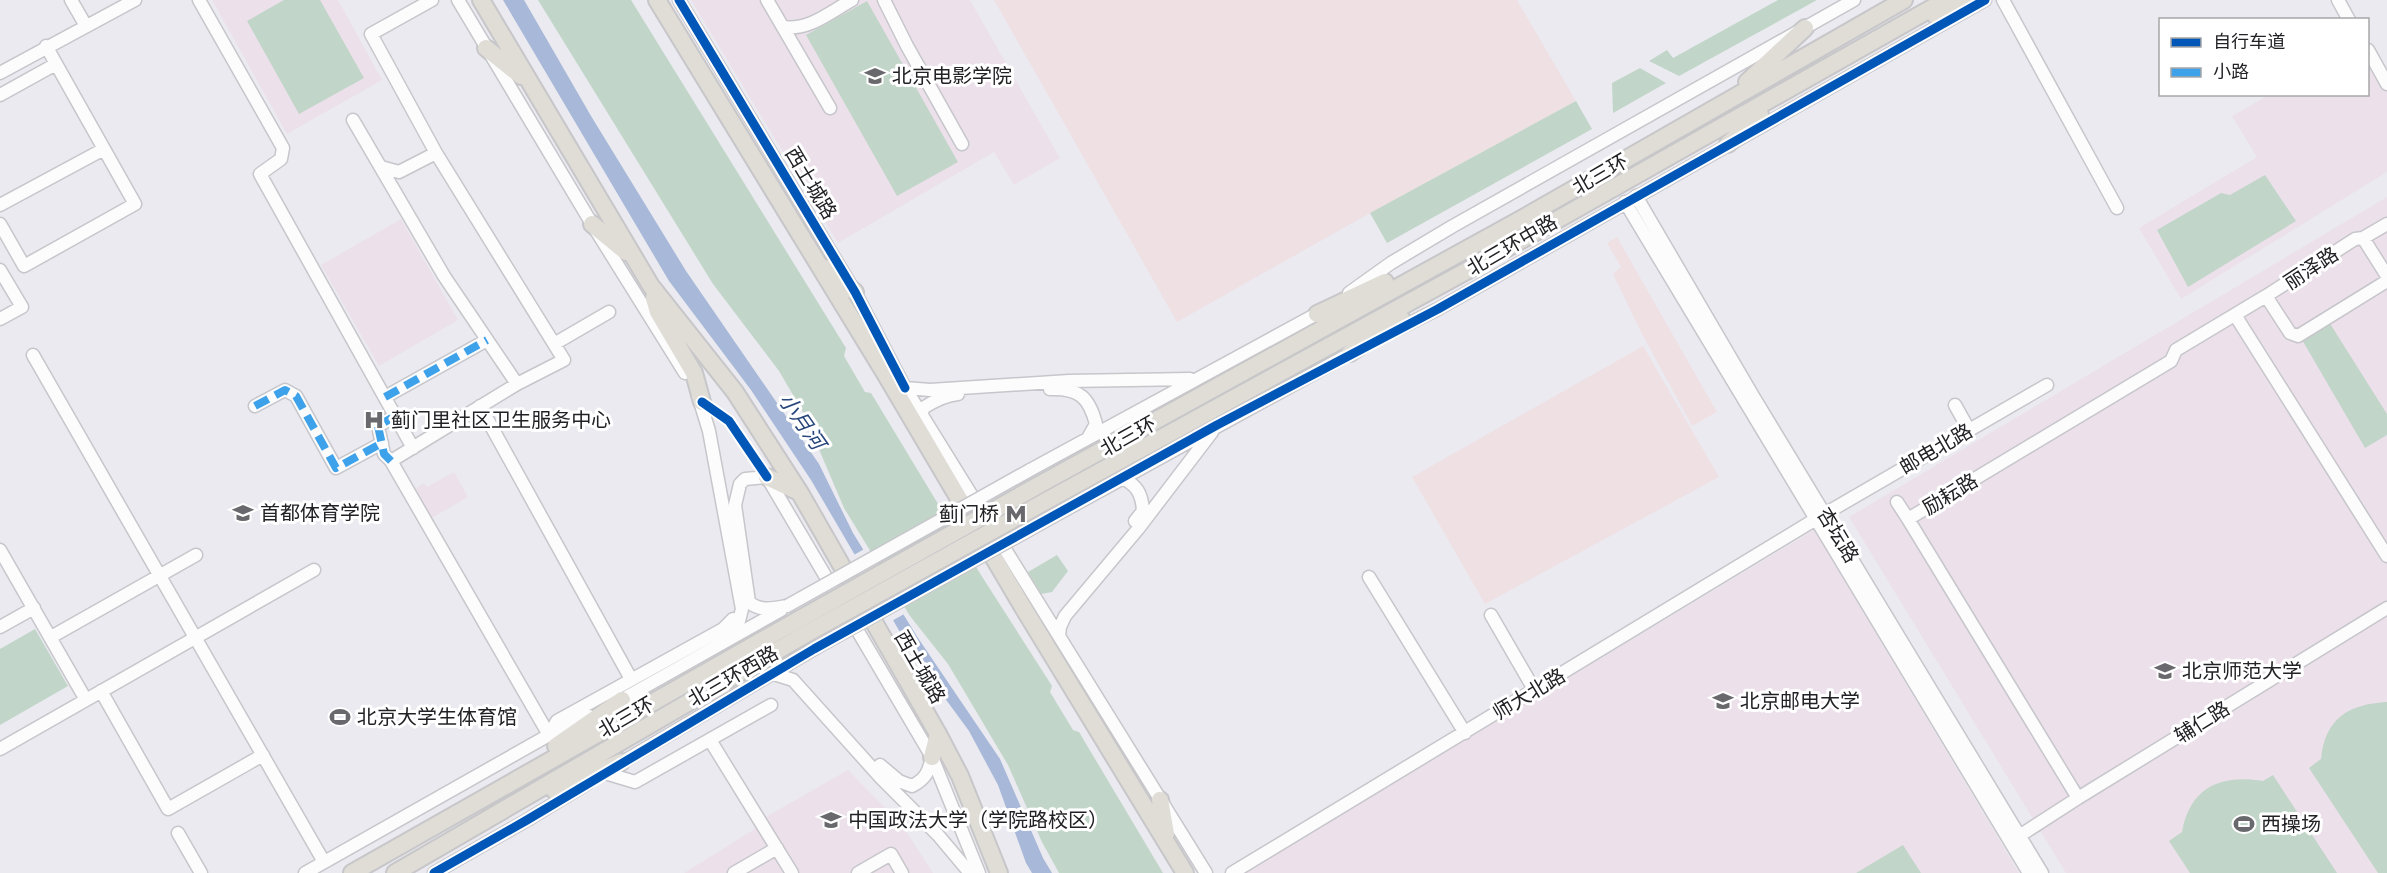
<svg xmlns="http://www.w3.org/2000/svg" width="2387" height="873" font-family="Montserrat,'Noto Sans SC',sans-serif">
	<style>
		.commercial { fill: #efe0e4 }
		.education { fill: #ece0eb }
		.green { fill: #c1d6c8 }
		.water { fill: #a7b8d8 }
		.pier { fill: #eaeaf0 }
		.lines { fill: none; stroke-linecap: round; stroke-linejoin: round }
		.minor-casing { stroke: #c6c6cb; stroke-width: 15 }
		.highway-casing { stroke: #c7c7ca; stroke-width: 20 }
		.minor { stroke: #fcfcfd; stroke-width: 12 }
		.highway { stroke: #e0dcd6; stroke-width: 16 }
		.minor-bridge-casing { stroke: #c6c6cb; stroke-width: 15; stroke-linecap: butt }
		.highway-bridge-casing { stroke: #c7c7ca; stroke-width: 20; stroke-linecap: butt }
		.minor-bridge { stroke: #fcfcfd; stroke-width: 12 }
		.highway-bridge { stroke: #e0dcd6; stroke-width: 16 }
		.quiet { stroke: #3ea2eb; stroke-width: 8; stroke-dasharray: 15 8; stroke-linecap: butt }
		.cycleway-casing { stroke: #fff; stroke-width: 13 }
		.cycleway { stroke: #0057b8; stroke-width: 9 }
		.labels { text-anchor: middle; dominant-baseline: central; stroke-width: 6; stroke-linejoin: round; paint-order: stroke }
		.poi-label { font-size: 20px; fill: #222226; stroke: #fff; text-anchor: start }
		.street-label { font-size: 20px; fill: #222226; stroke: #fff }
		.water-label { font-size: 21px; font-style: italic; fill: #28467c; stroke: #fff }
	</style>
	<rect width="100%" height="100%" fill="#eaeaf0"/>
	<!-- commercial -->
	<path class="commercial" d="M 994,0 L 1517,0 L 1576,101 L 1370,213 L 1177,322 Z
		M 1617,237 L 1717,412 L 1692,426 L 1641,332 L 1613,274 L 1621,267 L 1607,243 Z
		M 1643,346 L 1719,477 L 1485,604 L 1412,477 Z"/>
	<!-- education -->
	<path class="education" d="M 212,0 L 338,0 L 382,80 L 287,134 Z
		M 691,0 L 970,0 L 1060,158 L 1014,185 L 994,152 L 838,243 Z
		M 2368,56 L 2387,90 L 2387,172 L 2181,299 L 2139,228 L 2257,157 L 2232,116 L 2269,95 L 2368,94 Z
		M 2387,197 L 2387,873 L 2066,873 L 1849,517 Z
		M 401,219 L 458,320 L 379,366 L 321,265 Z
		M 454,472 L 468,497 L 430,519 L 413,490 L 424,483 L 427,487 Z
		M 1814,530 L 2019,873 L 1244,873 Z
		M 848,770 L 902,825 L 933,873 L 684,873 L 763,824 L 766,817 Z"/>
	<!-- green -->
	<path class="green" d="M 284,0 L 320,0 L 364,78 L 299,114 L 247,21 Z
		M 538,0 L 631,0 L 846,348 L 844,356 L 865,392 L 871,393 L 981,575 L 1052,686 L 1050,692 L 1073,730 L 1079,732 L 1163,873 L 1059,873 L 1042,842 L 1008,765 L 948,664 L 910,616 L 844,508 L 803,412 L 779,371 L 713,284 Z
		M 1778,0 L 1817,0 L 1679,76 L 1649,61 L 1667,50 L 1673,58 Z
		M 867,1 L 958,162 L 897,196 L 806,35 Z
		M 1640,68 L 1666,83 L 1613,113 L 1612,83 Z
		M 1576,101 L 1592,129 L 1387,243 L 1370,213 Z
		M 2265,175 L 2296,221 L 2188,287 L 2157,230 L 2221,193 L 2230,195 Z
		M 2329,322 L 2387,414 L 2387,435 L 2365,448 L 2301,338 Z
		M 1057,555 L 1068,571 L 1052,592 L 1041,594 L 1028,572 Z
		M 35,629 L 68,686 L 0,725 L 0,649 Z
		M 2387,702 L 2387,873 L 2378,873 L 2309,768 L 2321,759 C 2325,719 2348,704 2387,702 Z
		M 2273,775 L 2337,873 L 2190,873 L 2169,841 L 2182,832 C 2190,787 2221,774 2263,781 Z
		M 1903,845 L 1921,873 L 1856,873 Z"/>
	<!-- water -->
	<path class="water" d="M 503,0 L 524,0 L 591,116 L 686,271 L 819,464 L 853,533 L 918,638 L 1000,759 L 1043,858 L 1052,873 L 1032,873 L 1026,863 L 998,785 L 969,731 L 914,656 L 811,480 L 751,390 L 669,281 Z"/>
	<!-- pier -->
	<path class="pier" d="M 866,548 L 906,613 L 890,622 L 852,556 Z"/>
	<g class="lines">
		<!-- minor casing -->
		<g class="minor-casing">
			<path id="minor" d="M 71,0 L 86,26
				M 199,0 L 283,148 L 281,159 L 260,174 L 413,448
				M 458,0 L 592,224 L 685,373
				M 679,0 L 855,292 L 905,388 L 1206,873
				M 767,0 L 830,108
				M 884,0 L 907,46 L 962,144
				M 2003,0 L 2117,208
				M 2338,0 L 2349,20
				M 783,27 C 809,31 830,12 852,0
				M 2368,50 L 2387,84
				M 0,73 L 135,0
				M 0,95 L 56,64
				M 353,120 L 444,276 L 517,384
				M 381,167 L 399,172 L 436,153
				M 1636,196 L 1753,396 L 2042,873
				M 1625,202 L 2029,873
				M 0,205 L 104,149
				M 0,224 L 24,266 L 135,204 L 46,46
				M 2363,238 L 2387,276
				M 0,270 L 22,307 L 0,319
				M 1349,293 L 1391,263 L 1453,226 L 1854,0
				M 2266,296 L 2290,333 L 2298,336 L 2387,281
				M 2235,315 L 2387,556
				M 1392,332 L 1438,309 L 1985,0
				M 554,344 L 609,312
				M 33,355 L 324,862
				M 905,388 L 930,390 L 1069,381 L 1190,379
				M 1050,389 C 1079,388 1089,397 1096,424 L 1088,438
				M 698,395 L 709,431 L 742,609 L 739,621 L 724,642
				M 385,397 L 487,340
				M 1955,405 L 1969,430
				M 255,406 L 285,390 L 296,396 L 336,468 L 382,443
				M 480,406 L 631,679
				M 922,414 L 923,408 C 934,401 945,395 958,394
				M 395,416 L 378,426 L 384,454 L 391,461 L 549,735 L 557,721 L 723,629 L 733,619
				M 391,461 L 517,384 L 564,360 L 436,153 L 371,34 L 432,0
				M 1030,470 L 1322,311
				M 1122,478 C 1137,485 1142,494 1143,511 L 1135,521
				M 1897,502 L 1908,519
				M 1054,516 L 1355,351
				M 0,550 L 86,700
				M 1369,577 L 1465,733
				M 787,606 C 774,608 760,612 749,602 L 735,505 L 740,484 L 745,479 L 767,477 L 932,757 L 979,873
				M 1491,615 L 1535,691
				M 0,627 L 34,608
				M 1059,636 L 1060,627 L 1065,616 L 1138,529 L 1212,432
				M 51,637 L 196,555
				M 774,674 L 793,680 L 881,778 L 938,835 L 970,873
				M 101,691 L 168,809 L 263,755
				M 616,703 L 781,610
				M 710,740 L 792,873
				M 0,749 L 314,570
				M 880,765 L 899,781 L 912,786 C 926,779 929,771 932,757
				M 616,766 L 814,649
				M 605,773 L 635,782 L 771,705
				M 2078,798 L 1908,519 L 2171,361 L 2176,350 L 2266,296 L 2355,239 L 2363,238 L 2387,224
				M 178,833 L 201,873
				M 2013,840 L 2078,798 L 2387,608
				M 305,873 L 549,735 L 589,716
				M 434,873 L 527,820 L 588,783
				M 734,873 L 777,848
				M 858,873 L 891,854 L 902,873
				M 1232,873 L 1816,519 L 2047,385"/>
		</g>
		<!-- highway casing -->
		<g class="highway-casing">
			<path id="highway" d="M 481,0 L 651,286 L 735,392 L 800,493 L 938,734 L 960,776 L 999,873
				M 657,0 L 886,375 L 1021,604 L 1185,873
				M 1935,15 L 1971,0
				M 486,48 L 521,76
				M 1747,82 L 1805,28
				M 1728,144 L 1760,114
				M 592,224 L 626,252
				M 825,268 L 855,292
				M 654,298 L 658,312 L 694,373 L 702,402
				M 1317,314 L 1385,282
				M 1350,353 L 1401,318
				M 767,477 L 799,492
				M 1037,486 L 1525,217 L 1904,0
				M 1046,501 L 1470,269 L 1946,0
				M 556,746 L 622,700
				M 932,757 L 938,734
				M 555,791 L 621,762
				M 1160,800 L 1166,834
				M 352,873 L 798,620
				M 395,873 L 806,634"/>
		</g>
		<!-- minor -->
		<use href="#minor" class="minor"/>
		<!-- highway -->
		<use href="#highway" class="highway"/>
		<!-- minor-bridge casing -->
		<g class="minor-bridge-casing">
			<path id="minor-bridge" d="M 787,606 L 1030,470
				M 814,649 L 1054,516"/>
		</g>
		<!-- highway-bridge casing -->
		<g class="highway-bridge-casing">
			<path id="highway-bridge" d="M 798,620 L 1037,486
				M 806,634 L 1046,501"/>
		</g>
		<!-- minor-bridge -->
		<use href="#minor-bridge" class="minor-bridge"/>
		<!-- highway-bridge -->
		<use href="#highway-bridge" class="highway-bridge"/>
		<!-- quiet -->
		<path class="quiet" d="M 385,397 L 487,340
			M 255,406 L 285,390 L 296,396 L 336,468 L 382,443
			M 391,461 L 384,454 L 378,426 L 395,416"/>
		<!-- cycleway casing -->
		<g class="cycleway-casing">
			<path id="cycleway" d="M 679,0 L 855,292 L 905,388
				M 702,402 L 729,421 L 767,477
				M 434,873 L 527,820 L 814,649 L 1217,425 L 1438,309 L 1985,0"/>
		</g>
		<!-- cycleway -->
		<use href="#cycleway" class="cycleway"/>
	</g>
	<!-- icons -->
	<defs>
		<g id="university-bare" transform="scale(1.62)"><path d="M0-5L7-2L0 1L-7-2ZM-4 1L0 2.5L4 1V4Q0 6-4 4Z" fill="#68686d" stroke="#fff" stroke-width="2.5" paint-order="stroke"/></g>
		<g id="hospital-bare" transform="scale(1.62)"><path d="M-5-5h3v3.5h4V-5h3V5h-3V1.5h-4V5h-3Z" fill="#68686d" stroke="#fff" stroke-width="2.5" paint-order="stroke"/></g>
		<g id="metro-bare" transform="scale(1.62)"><path d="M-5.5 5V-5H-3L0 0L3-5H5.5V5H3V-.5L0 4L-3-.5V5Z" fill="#68686d" stroke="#fff" stroke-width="2.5" paint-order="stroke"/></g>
		<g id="stadium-bare" transform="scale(1.62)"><path d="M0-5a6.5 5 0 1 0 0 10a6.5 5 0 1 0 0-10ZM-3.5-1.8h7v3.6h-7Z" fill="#68686d" stroke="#fff" stroke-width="2.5" paint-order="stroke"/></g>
	</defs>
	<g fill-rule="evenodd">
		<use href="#university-bare" x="875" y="76"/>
		<use href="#hospital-bare" x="374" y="420"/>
		<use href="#university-bare" x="243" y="513"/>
		<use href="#metro-bare" x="1016" y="514"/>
		<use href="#university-bare" x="2165" y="671"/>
		<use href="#university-bare" x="1723" y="701"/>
		<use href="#stadium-bare" x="340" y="717"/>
		<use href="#university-bare" x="831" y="820"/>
		<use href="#stadium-bare" x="2244" y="824"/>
	</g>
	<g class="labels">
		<!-- poi labels -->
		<g class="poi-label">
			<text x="892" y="76">北京电影学院</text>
			<text x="391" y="420">蓟门里社区卫生服务中心</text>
			<text x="260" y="513">首都体育学院</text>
			<text x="999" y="514" text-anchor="end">蓟门桥</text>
			<text x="2182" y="671">北京师范大学</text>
			<text x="1740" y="701">北京邮电大学</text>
			<text x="357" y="717">北京大学生体育馆</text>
			<text x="848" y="820">中国政法大学（学院路校区）</text>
			<text x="2261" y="824">西操场</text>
		</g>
		<!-- street labels -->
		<g class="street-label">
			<text transform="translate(1600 174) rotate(-30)">北三环</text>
			<text transform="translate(811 183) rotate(59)">西土城路</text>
			<text transform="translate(1512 245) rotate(-30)">北三环中路</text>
			<text transform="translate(2311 268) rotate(-33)">丽泽路</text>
			<text transform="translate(1128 436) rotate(-29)">北三环</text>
			<text transform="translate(1936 449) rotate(-30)">邮电北路</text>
			<text transform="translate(1950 494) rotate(-31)">励耘路</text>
			<text transform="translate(1838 535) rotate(59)">杏坛路</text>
			<text transform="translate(920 667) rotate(60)">西土城路</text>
			<text transform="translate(733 676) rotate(-30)">北三环西路</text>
			<text transform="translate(1529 694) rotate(-31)">师大北路</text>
			<text transform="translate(626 717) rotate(-30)">北三环</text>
			<text transform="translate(2202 722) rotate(-32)">辅仁路</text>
		</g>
		<!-- water labels -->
		<g class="water-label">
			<text transform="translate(802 421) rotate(55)">小月河</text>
		</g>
	</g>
	<!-- legend -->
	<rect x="2159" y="18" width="210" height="78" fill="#ffffff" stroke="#a7a7a8" stroke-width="1.5"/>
	<rect x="2171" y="38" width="30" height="9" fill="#0057b8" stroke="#a7a7a8" stroke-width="1.5"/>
	<text x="2213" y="48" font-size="18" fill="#222226">自行车道</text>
	<rect x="2171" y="68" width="30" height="9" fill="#3ea2eb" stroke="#a7a7a8" stroke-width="1.5"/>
	<text x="2213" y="78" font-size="18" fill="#222226">小路</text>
</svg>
